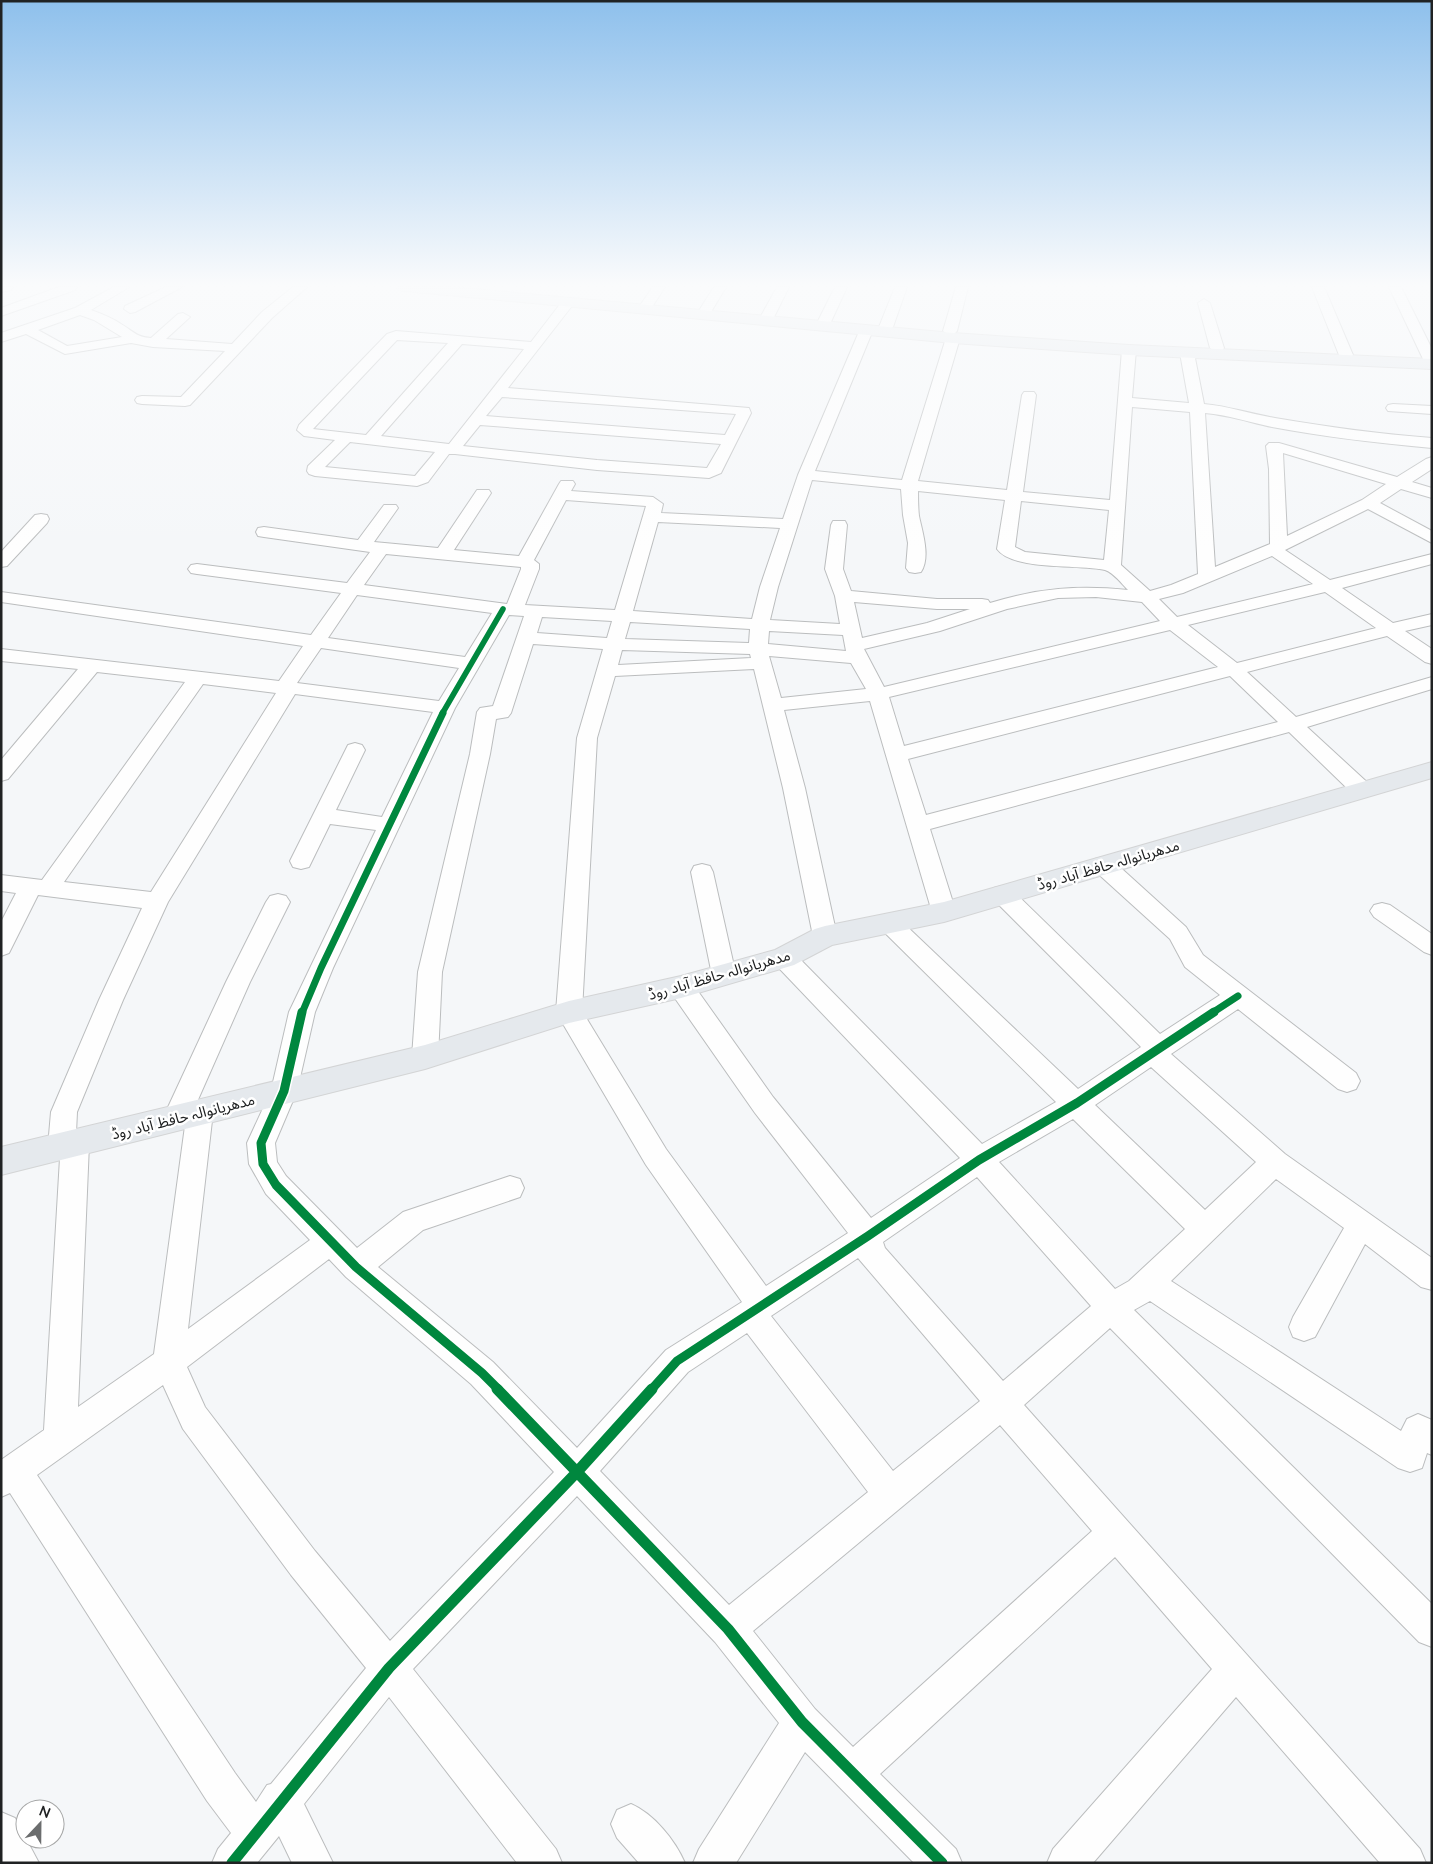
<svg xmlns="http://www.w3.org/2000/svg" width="1433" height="1864" font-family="Lato,'Noto Sans Arabic',sans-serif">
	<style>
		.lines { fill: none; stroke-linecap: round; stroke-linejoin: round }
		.street-casing { stroke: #bbbdbe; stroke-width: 2 }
		.primary-casing { stroke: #d3d4d5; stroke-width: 2 }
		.street { fill: #fefefe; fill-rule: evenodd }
		.primary { fill: #e5e9ed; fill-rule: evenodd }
		.cycleway-far3-casing { stroke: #fff; stroke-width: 8 }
		.cycleway-far2-casing { stroke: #fff; stroke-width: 10 }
		.cycleway-far1-casing { stroke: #fff; stroke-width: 12 }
		.cycleway-casing { stroke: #fff; stroke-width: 14 }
		.cycleway-far3 { stroke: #00873e; stroke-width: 5.5 }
		.cycleway-far2 { stroke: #00873e; stroke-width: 7 }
		.cycleway-far1 { stroke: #00873e; stroke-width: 9 }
		.cycleway { stroke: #00873e; stroke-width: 11 }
		.labels { text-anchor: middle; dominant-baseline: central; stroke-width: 5; stroke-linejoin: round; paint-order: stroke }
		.street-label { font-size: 15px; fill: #202223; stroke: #fff }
	</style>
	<rect width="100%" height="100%" fill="#f5f7f9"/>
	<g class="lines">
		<!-- street casing -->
		<g class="street-casing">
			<path id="street" d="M 1,287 L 13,287 L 11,290 L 1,292 Z
				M 59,287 L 77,287 L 75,290 L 1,316 L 1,308 Z
				M 114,287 L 129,287 L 91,310 C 102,314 112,318 121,324 C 133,331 136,337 151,338 L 178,314 L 183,313 L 190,317 L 166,339 L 232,344 L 262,312 L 293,287 L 307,287 L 272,318 L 190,405 L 185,406 L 142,404 L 137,403 L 135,400 L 137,397 L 142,396 L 181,397 L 225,351 L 153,347 L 131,343 L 65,354 L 26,334 L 1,342 L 1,333 L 75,308 ZM 80,315 L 94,320 L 122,337 L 67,346 L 38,330 Z
				M 166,287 L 182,287 L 135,312 L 130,313 L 124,309 L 125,306 Z
				M 653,287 L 665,287 L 652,307 L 642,307 L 641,304 Z
				M 714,287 L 726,287 L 711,312 L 701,312 L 700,309 Z
				M 777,287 L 789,287 L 773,319 L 763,319 L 761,316 Z
				M 835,287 L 847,287 L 830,324 L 820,324 L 818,321 Z
				M 895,287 L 907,287 L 893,327 L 886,331 L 881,330 L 879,327 Z
				M 956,287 L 968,287 L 957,331 L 954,334 L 960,338 L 918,481 L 1007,490 L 1022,395 L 1024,392 L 1034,392 L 1036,395 L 1023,492 L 1110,500 L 1122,350 L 1129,346 L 1136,350 L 1132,398 L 1189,403 L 1180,353 L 1187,349 L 1194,353 L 1204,404 C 1228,406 1251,414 1275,418 C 1328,427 1379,434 1432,438 L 1432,448 C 1378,443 1325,437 1272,427 C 1249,422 1228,415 1205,413 L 1215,567 L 1270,544 L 1269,469 L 1266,446 L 1269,443 L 1279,443 L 1397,477 L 1426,459 L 1432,457 L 1432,469 L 1412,482 L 1432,488 L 1432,498 L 1401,489 L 1380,503 L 1432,531 L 1432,543 L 1368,509 L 1285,550 L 1330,580 L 1432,554 L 1432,564 L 1342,588 L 1393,623 L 1432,614 L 1432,625 L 1405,631 L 1432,649 L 1432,664 L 1425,662 L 1387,636 L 1247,672 L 1296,717 L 1432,677 L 1432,689 L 1307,727 L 1369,784 L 1372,789 L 1369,794 L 1361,796 L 1353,794 L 1289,732 L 930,829 L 956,912 L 952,918 L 944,920 L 936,918 L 932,912 L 870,701 L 784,710 L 805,788 L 837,936 L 833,942 L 825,945 L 817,942 L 813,936 L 783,788 L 754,669 L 615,676 L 597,738 L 582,1011 L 666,1149 L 766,1286 L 848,1233 L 755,1113 L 672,994 L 669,987 L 672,980 L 681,978 L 690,980 L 773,1097 L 871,1218 L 960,1158 L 775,964 L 772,958 L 775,952 L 784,949 L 793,952 L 982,1144 L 1056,1102 L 882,930 L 878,924 L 882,918 L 890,915 L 898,918 L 1078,1089 L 1141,1047 L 994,900 L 990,894 L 994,888 L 1002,886 L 1010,888 L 1160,1034 L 1220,995 L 1185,967 L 1170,939 L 1095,871 L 1092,865 L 1095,859 L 1103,857 L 1111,859 L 1186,927 L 1203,955 L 1356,1073 L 1360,1081 L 1356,1089 L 1347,1092 L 1338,1089 L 1238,1009 L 1171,1054 L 1285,1154 L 1432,1258 L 1432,1290 L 1421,1287 L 1365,1244 L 1315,1337 L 1304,1341 L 1293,1337 L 1289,1327 L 1293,1317 L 1344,1228 L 1276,1179 L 1171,1281 L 1401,1431 L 1407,1419 L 1418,1414 L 1432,1420 L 1432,1455 L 1427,1453 L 1422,1468 L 1410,1472 L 1398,1468 L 1150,1301 L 1134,1310 L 1432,1604 L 1432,1647 L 1419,1642 L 1110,1328 L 1024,1405 L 1420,1849 L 1426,1863 L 1380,1863 L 1236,1697 L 1093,1863 L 1047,1863 L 1053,1849 L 1212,1669 L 1115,1557 L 880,1774 L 956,1849 L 962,1863 L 914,1863 L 805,1752 L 736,1863 L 693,1863 L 699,1849 L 779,1723 L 715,1642 L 577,1496 L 413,1669 L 556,1849 L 562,1863 L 517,1863 L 389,1697 L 304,1804 L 333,1863 L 292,1863 L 279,1836 L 257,1863 L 212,1863 L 218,1849 L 231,1833 L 207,1801 L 10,1493 L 1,1497 L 1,1460 L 44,1430 L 60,1158 L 52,1155 L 48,1147 L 51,1112 L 99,1000 L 142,908 L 38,895 L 9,953 L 1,956 L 1,922 L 16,893 L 1,891 L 1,875 L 42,880 L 185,682 L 97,672 L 8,779 L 1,781 L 1,760 L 78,669 L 1,661 L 1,649 L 279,681 L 303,646 L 1,602 L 1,592 L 311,635 L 341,593 L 197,574 L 191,573 L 188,569 L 191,565 L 197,564 L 347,583 L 370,552 L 264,537 L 258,536 L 256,532 L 258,528 L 264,527 L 358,540 L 384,505 L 396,505 L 398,508 L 374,542 L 438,548 L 477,490 L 489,490 L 491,493 L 454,550 L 519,556 L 559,484 L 561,481 L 573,481 L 575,484 L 571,491 L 653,497 L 663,504 L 661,513 L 783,519 L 798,475 L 861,327 L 866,326 L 873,330 L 815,471 L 902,480 L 946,338 L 949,335 L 943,331 ZM 1132,407 L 1190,412 L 1198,574 L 1171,585 L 1150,591 L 1121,565 ZM 1283,453 L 1386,484 L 1362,500 L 1287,536 ZM 812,480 L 901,489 L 903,515 L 908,543 L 906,568 L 909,572 L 915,573 L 921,572 C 931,557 922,531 919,516 C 918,507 918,499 918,491 L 1005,500 L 997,549 C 1013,571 1079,564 1105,570 C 1113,572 1122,584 1128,590 C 1079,585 1038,588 990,603 L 988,600 L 982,599 L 937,599 L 851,591 L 843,569 L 847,525 L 845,521 L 833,521 L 831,525 L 825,569 L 835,596 L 840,624 L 770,620 L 778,587 ZM 566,500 L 646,506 L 615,610 L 525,605 L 539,569 L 539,564 L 534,560 ZM 1021,501 L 1109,510 L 1104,560 L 1025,552 L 1015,547 ZM 658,522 L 780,528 L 760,587 L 752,619 L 633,611 ZM 386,554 L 521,567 L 521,569 L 507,604 L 364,585 ZM 1272,556 L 1313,584 L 1177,617 L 1159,599 L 1183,593 ZM 1325,592 L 1376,628 L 1237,663 L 1188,625 ZM 357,595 L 492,613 L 465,657 L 328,638 ZM 1096,597 L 1142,602 L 1160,621 L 884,687 L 864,649 L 940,631 L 1007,609 L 1058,598 ZM 854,602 L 937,609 L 970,609 L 927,623 L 862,638 ZM 509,615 L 524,616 L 493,706 L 480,708 L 477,712 L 470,754 L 418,972 L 412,1057 L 416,1064 L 425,1067 L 434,1064 L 438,1057 L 442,972 L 490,754 L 496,719 L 508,717 L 511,713 L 533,644 L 603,649 L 577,738 L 556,1012 L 646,1165 L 742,1302 L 666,1350 L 577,1448 L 493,1362 L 378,1267 L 423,1230 L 520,1197 L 524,1188 L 520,1179 L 510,1176 L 403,1212 L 357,1248 L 286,1176 L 277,1162 L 275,1143 L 297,1091 L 315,1012 L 333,968 L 455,708 ZM 542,617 L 612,621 L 607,638 L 537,633 ZM 630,622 L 750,629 L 749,643 L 625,639 ZM 1170,630 L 1218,667 L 904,746 L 889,697 ZM 769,631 L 843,635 L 846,651 L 768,644 ZM 321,648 L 459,668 L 439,701 L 297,683 ZM 622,650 L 750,654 L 751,658 L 618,665 ZM 769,656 L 851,663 L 866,689 L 781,698 ZM 1230,676 L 1278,722 L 926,815 L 908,759 ZM 203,684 L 276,693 L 151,892 L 64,882 ZM 295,694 L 433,712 L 382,817 L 336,810 L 365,750 L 362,745 L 355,743 L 348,745 L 290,861 L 293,867 L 301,869 L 309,867 L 330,824 L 376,830 L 289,1012 L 271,1091 L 247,1143 L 249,1164 L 266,1194 L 310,1240 L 188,1329 L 213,1112 L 209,1104 L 200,1101 L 197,1102 L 250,982 L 290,902 L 286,896 L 278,894 L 270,896 L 266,902 L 226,982 L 163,1118 L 166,1126 L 176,1129 L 185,1126 L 154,1354 L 78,1407 L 89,1144 L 85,1136 L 76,1133 L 77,1112 L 123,1000 L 168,902 ZM 1151,1067 L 1256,1162 L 1205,1210 L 1095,1105 ZM 1073,1119 L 1185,1229 L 1129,1281 L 1115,1289 L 999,1162 ZM 977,1177 L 1091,1306 L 1003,1381 L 885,1248 L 883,1242 ZM 858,1258 L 980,1401 L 893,1471 L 771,1316 ZM 329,1259 L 346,1277 L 471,1384 L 554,1472 L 390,1641 L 315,1551 L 205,1407 L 187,1367 ZM 747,1333 L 868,1492 L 729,1605 L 600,1471 L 688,1372 ZM 163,1385 L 183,1429 L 291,1575 L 366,1668 L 271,1784 L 267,1785 L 256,1802 L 235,1773 L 37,1475 ZM 1000,1425 L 1092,1531 L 853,1747 L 815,1709 L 753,1631 Z
				M 1312,287 L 1324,287 L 1353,355 L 1351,358 L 1341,358 L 1339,355 Z
				M 1389,287 L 1401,287 L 1432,349 L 1432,363 L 1425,362 L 1423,359 Z
				M 569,298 L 575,302 L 508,388 L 749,408 L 751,413 L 721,473 L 709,478 L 597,470 L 455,454 L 449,454 L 428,482 L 417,486 L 315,476 L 309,474 L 307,471 L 308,466 L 335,440 L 304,436 L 297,430 L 299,425 L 387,334 L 396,331 L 531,342 L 564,299 ZM 397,340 L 448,343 L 366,435 L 313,429 ZM 462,344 L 524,349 L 449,444 L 381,436 ZM 502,397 L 736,414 L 725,435 L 486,416 ZM 480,425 L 721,444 L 707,468 L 597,460 L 463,446 ZM 350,442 L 435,452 L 415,476 L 325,467 Z
				M 1204,299 L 1210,303 L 1224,348 L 1222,351 L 1217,352 L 1210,348 L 1198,303 Z
				M 1393,404 L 1432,406 L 1432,414 L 1388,411 L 1386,408 L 1388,405 Z
				M 41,514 L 47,515 L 49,519 L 47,523 L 7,566 L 1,567 L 1,552 L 35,515 Z
				M 702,864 L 710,866 L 713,872 L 736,975 L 733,982 L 724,984 L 715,982 L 712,975 L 691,872 L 694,866 Z
				M 1382,903 L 1390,905 L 1432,934 L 1432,955 L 1424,952 L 1374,917 L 1370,911 L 1374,905 Z
				M 631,1804 C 654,1814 675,1840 685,1863 L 639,1863 L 617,1838 L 611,1824 L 617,1810 Z
				M 1,1812 L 15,1818 L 39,1863 L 1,1863 Z"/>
		</g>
		<!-- primary casing -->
		<g class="primary-casing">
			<path id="primary" d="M 397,287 L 452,287 L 953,333 L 1129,345 L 1432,359 L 1432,369 L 1129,355 L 953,343 L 404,291 L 399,290 Z
				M 1432,762 L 1432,778 L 944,922 L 832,945 L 794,965 L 784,968 L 681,998 L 569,1023 L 425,1069 L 1,1175 L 1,1147 L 425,1045 L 569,1001 L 681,976 L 775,950 L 815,929 L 825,926 L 944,902 Z"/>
		</g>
		<!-- street -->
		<use href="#street" class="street"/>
		<!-- primary -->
		<use href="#primary" class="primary"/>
		<!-- cycleway-far3 casing -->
		<g class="cycleway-far3-casing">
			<path id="cycleway-far3" d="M 442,714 L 503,609"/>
		</g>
		<!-- cycleway-far2 casing -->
		<g class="cycleway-far2-casing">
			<path id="cycleway-far2" d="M 302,1013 L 321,968 L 443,713
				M 1212,1013 L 1238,996"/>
		</g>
		<!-- cycleway-far1 casing -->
		<g class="cycleway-far1-casing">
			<path id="cycleway-far1" d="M 302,1012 L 284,1091 L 261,1143 L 263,1164 L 276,1185 L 356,1267 L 482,1373 L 499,1390
				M 651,1390 L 677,1361 L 868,1236 L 979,1160 L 1077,1103 L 1214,1012"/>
		</g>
		<!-- cycleway casing -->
		<g class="cycleway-casing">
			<path id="cycleway" d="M 497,1389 L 728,1629 L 802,1722 L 942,1863
				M 232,1863 L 389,1668 L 577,1472 L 652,1389"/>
		</g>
		<!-- cycleway-far3 -->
		<use href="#cycleway-far3" class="cycleway-far3"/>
		<!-- cycleway-far2 -->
		<use href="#cycleway-far2" class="cycleway-far2"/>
		<!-- cycleway-far1 -->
		<use href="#cycleway-far1" class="cycleway-far1"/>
		<!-- cycleway -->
		<use href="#cycleway" class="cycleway"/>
	</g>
	<!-- sky -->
	<linearGradient id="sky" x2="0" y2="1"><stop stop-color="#8ec0ec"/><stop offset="0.52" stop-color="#fafbfc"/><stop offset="1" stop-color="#fafbfc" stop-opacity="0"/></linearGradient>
	<rect width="1433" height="548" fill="url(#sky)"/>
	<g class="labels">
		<!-- street labels -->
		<g class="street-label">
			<text transform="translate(1108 864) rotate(-16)">مدھریانوالہ حافظ آباد روڈ</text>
			<text transform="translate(719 974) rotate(-16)">مدھریانوالہ حافظ آباد روڈ</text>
			<text transform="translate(183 1116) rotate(-14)">مدھریانوالہ حافظ آباد روڈ</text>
		</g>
	</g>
	<!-- border -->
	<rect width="1433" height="1864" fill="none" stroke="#202223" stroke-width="5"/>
	<!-- north arrow -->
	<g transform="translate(40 1824) rotate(22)"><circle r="24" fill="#ffffff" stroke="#a6a7a7"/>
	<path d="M0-4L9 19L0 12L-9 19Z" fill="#6b6d6e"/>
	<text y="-8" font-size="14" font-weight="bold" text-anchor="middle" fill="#202223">N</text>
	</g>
</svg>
